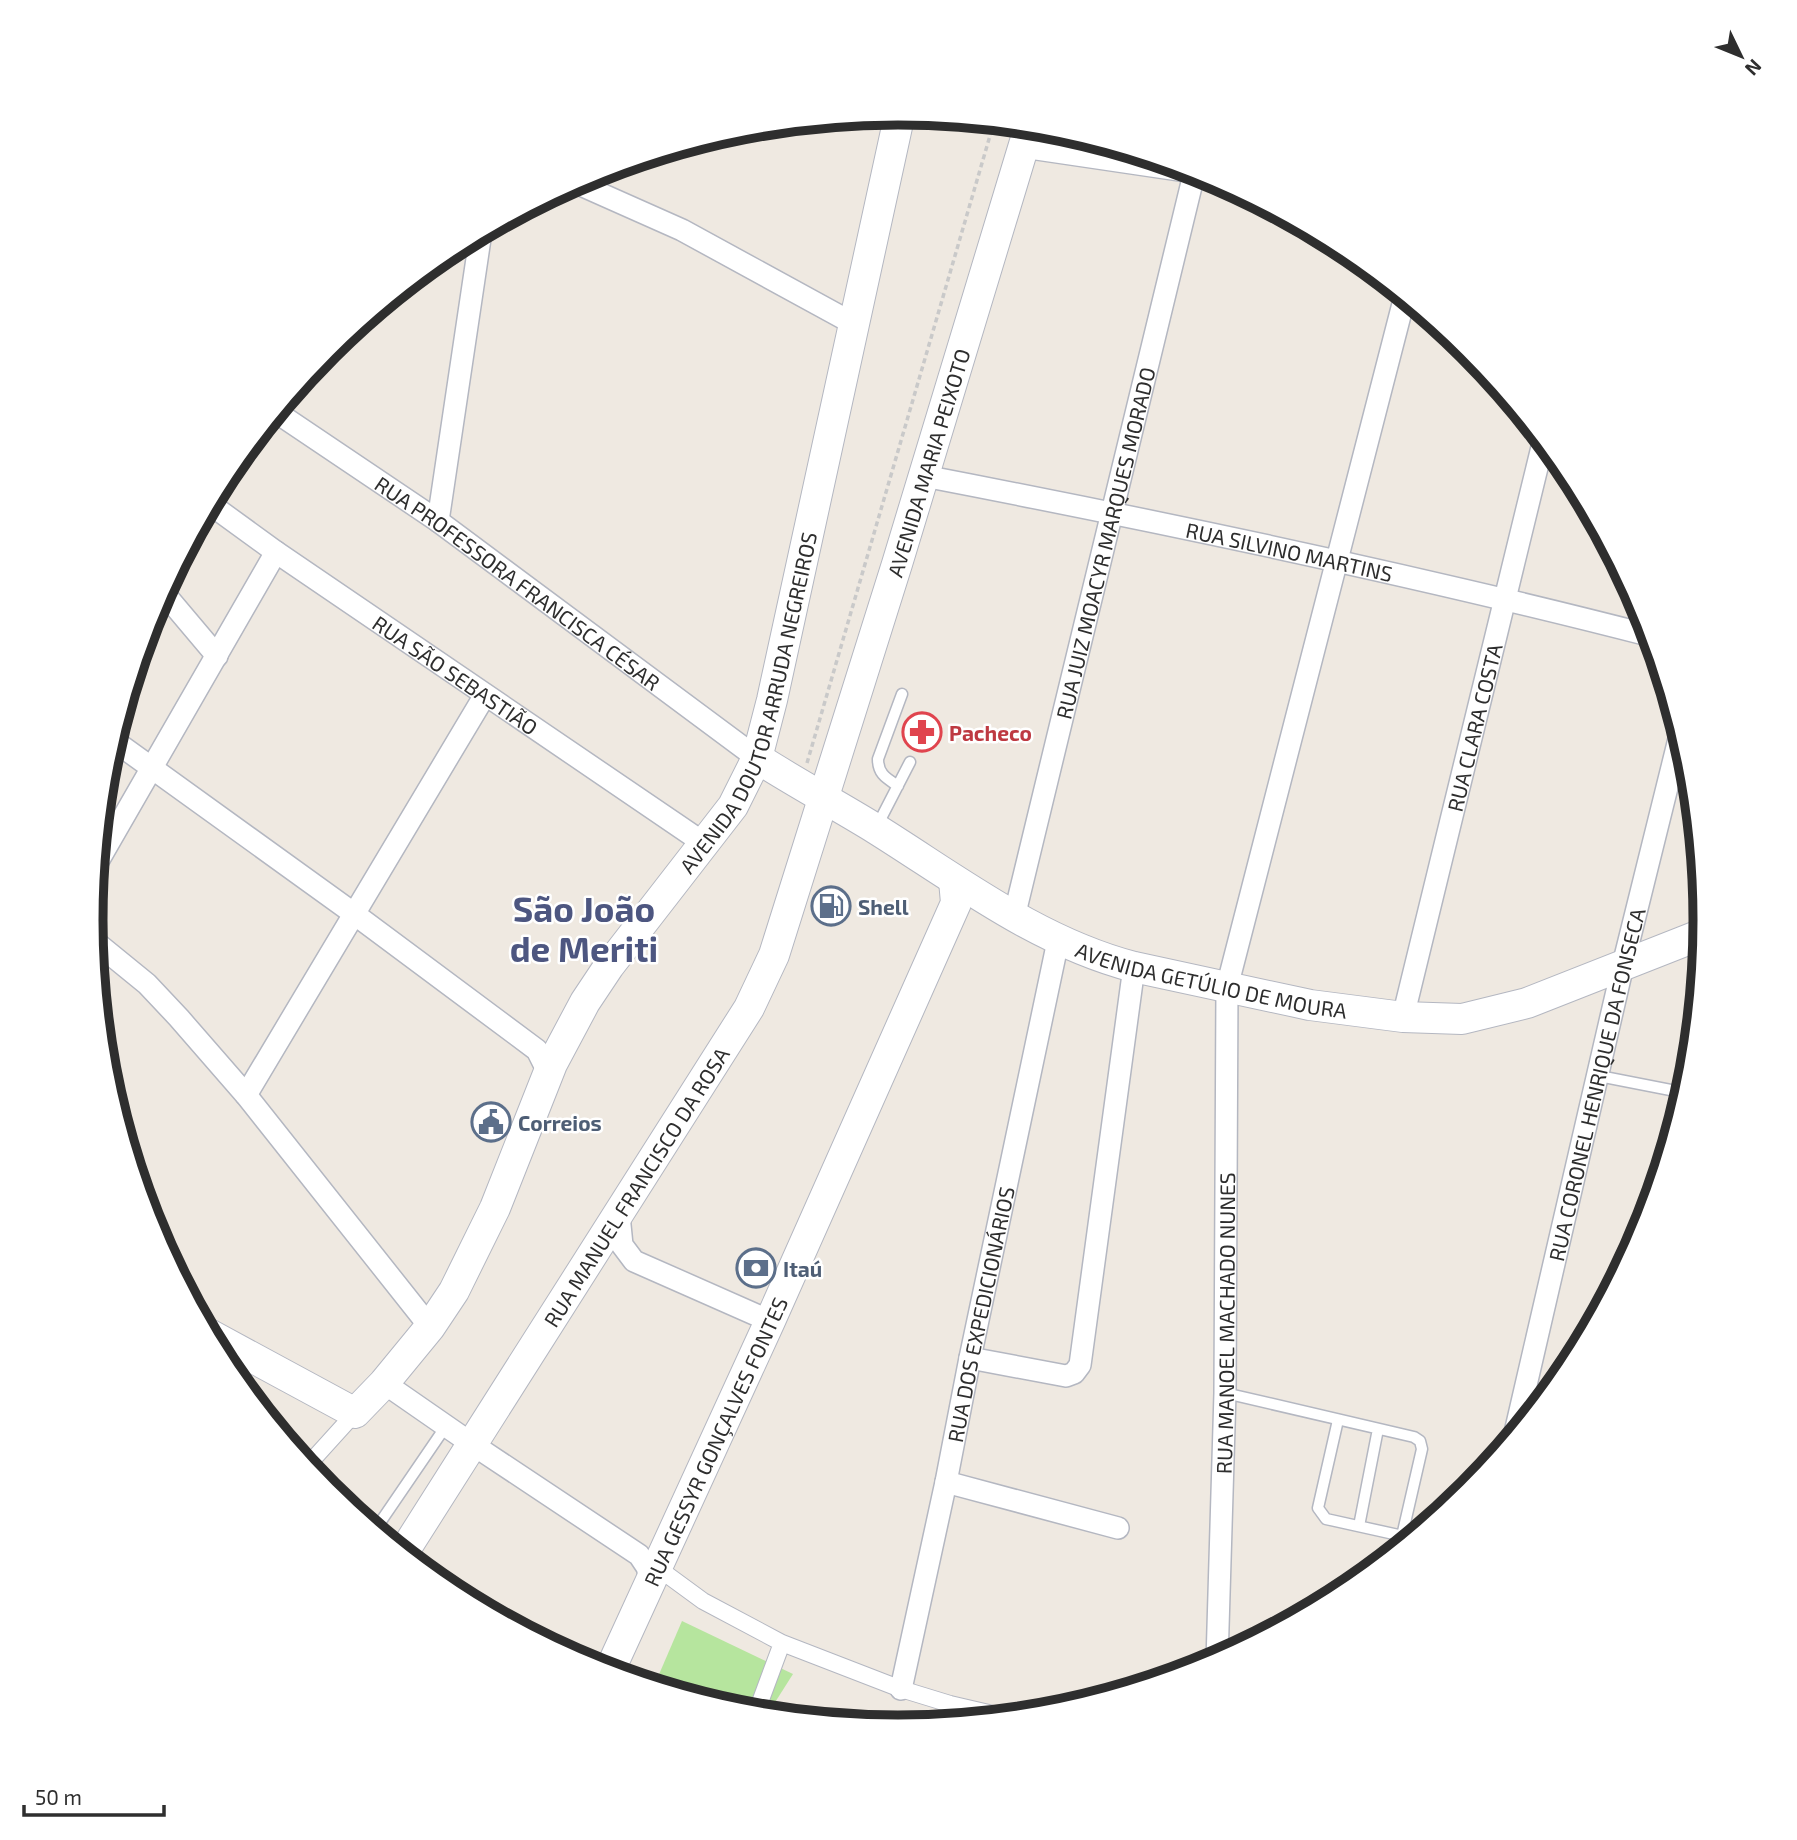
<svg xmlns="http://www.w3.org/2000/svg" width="1797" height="1840" font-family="'Exo 2',sans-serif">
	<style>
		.green { fill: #b6e59e }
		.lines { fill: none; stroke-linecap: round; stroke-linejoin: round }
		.service-casing { stroke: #b4b7c1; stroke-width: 13 }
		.pedestrian-casing { stroke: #b4b7c1; stroke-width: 18 }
		.minor-casing { stroke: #b4b7c1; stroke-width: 24 }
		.secondary-casing { stroke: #b4b7c1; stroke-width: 32 }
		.path { stroke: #c9c9c9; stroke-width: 3.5; stroke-dasharray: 5 3.5; stroke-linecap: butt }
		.service { stroke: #fff; stroke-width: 10 }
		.pedestrian { stroke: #fff; stroke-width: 16 }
		.minor { stroke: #fff; stroke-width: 21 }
		.secondary { stroke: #fff; stroke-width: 30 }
		.labels { text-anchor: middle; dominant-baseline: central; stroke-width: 5; stroke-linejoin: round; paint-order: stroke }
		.street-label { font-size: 21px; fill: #2e2e2e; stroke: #fff }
		.health-label { font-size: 21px; font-weight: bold; fill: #be3a42; stroke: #fff; text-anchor: start }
		.service-label { font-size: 21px; font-weight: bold; fill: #4e5e75; stroke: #fff; text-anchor: start }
		.town-label { font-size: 35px; font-weight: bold; fill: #4d5680; stroke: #fff }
		.rim { fill: none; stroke: #2e2e2e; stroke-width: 9 }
	</style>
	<rect width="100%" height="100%" fill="#efe9e1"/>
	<!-- green -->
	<path class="green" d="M 682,1621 L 793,1674 L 767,1715 L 741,1712 L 654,1686 Z"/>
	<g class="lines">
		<!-- service casing -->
		<g class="service-casing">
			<path id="service" d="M 898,786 C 886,778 878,774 878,759 L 902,694
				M 876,828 L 910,762
				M 1599,1076 L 1686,1093
				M 1225,1393 L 1414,1437 L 1420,1441 L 1422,1449 L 1402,1536
				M 1338,1420 L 1318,1508 L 1326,1519 L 1412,1538
				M 1359,1526 L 1378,1429
				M 375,1530 L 446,1426"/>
		</g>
		<!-- pedestrian casing -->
		<g class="pedestrian-casing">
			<path id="pedestrian" d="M 307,1466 L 355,1413
				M 658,1568 L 703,1601 L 782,1643 L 901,1689 L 950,1704 L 1006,1717
				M 756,1713 L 782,1643"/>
		</g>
		<!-- minor casing -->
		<g class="minor-casing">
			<g id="minor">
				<path d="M 1023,147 L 1206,174"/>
				<path d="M 574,182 L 682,230 L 854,324"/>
				<path id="s1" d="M 276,412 L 438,521 L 757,758"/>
				<path id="s2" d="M 924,476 C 1168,523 1411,574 1652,636"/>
				<path id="s3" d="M 210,504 L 276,552 L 705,844"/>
				<path d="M 438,521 L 481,232"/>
				<path d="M 163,592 L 217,656"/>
				<path d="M 113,740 L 353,913 L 537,1050 L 549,1074"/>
				<path d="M 97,863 L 276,552"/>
				<path id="s4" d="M 1014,917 L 1195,170"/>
				<path d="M 93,940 L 147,984 L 179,1018 L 246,1095 L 430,1327"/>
				<path id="s5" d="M 1403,1017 L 1544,439"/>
				<path d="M 246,1095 L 485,695"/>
				<path d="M 619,1215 L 622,1245 L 634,1261 L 770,1321"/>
				<path d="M 970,1358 L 1066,1376 L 1074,1373 L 1080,1365 L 1134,967"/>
				<path d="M 384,1383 L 472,1444 L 639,1555 L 647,1567 L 651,1582"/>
				<path id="s6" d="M 1514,1437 L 1623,965 L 1681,731"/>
				<path d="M 946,1482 L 1118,1528"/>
				<path id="s7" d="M 1217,1661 L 1225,1393 L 1227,987 L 1405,296"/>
				<path id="s8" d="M 901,1689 L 946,1482 L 970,1358 L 1058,941"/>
			</g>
		</g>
		<!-- secondary casing -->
		<g class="secondary-casing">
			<g id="secondary">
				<path id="s9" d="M 757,758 C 796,783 837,805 876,829 C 959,881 1038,942 1134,967 L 1310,1005 L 1403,1017 L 1462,1019 L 1527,1003 L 1705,933"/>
				<path id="s10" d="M 209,1334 L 355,1413 L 384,1383 L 430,1327 L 454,1291 L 495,1208 L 552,1064 L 585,1002 L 609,966 L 733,806 L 757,758 L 772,700 L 900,113"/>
				<path id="s11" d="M 403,1553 L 749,1008 L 774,955 L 897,564 L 1030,125"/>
				<path id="s12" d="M 609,1672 L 770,1321 L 956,903 L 954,880"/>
			</g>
		</g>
		<!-- path -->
		<path class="path" d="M 807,763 L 994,122"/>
		<!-- service -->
		<use href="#service" class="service"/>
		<!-- pedestrian -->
		<use href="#pedestrian" class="pedestrian"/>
		<!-- minor -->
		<use href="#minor" class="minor"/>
		<!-- secondary -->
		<use href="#secondary" class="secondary"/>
	</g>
	<!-- icons -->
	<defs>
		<g id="pharmacy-ring" transform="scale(2.0125)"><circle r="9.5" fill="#fff" stroke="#e0444e" stroke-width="1.5"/><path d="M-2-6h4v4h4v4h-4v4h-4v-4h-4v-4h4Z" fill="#e0444e"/></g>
		<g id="fuel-ring" transform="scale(2.0125)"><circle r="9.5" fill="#fff" stroke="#5c6f8a" stroke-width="1.5"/><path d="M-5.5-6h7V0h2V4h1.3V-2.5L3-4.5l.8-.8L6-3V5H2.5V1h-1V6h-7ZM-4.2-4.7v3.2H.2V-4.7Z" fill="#5c6f8a"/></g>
		<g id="civic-ring" transform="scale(2.0125)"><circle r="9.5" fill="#fff" stroke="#5c6f8a" stroke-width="1.5"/><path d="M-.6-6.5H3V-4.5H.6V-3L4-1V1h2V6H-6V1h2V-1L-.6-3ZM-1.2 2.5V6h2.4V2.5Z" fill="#5c6f8a"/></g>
		<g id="bank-ring" transform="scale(2.0125)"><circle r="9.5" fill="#fff" stroke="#5c6f8a" stroke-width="1.5"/><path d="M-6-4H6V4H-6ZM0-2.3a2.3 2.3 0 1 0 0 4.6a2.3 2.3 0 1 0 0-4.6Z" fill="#5c6f8a"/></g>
	</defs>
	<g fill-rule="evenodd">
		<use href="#pharmacy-ring" x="922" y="732"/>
		<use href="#fuel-ring" x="831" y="906"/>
		<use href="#civic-ring" x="491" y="1122"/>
		<use href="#bank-ring" x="756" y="1268"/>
	</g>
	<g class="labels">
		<!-- street labels -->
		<g class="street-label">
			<text stroke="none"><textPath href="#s11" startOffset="1220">AVENIDA MARIA PEIXOTO</textPath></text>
			<text stroke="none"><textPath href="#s4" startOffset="385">RUA JUIZ MOACYR MARQUES MORADO</textPath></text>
			<text stroke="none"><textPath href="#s2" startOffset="373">RUA SILVINO MARTINS</textPath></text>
			<text stroke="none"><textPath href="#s1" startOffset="296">RUA PROFESSORA FRANCISCA CÉSAR</textPath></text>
			<text stroke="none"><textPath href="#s3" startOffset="299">RUA SÃO SEBASTIÃO</textPath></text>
			<text stroke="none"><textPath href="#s10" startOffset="989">AVENIDA DOUTOR ARRUDA NEGREIROS</textPath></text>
			<text stroke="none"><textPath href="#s5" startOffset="298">RUA CLARA COSTA</textPath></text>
			<text stroke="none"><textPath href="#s9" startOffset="511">AVENIDA GETÚLIO DE MOURA</textPath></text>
			<text stroke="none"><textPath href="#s6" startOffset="362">RUA CORONEL HENRIQUE DA FONSECA</textPath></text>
			<text stroke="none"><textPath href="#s11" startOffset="434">RUA MANUEL FRANCISCO DA ROSA</textPath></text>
			<text stroke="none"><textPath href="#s8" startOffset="383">RUA DOS EXPEDICIONÁRIOS</textPath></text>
			<text stroke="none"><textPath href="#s7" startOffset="338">RUA MANOEL MACHADO NUNES</textPath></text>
			<text stroke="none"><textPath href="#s12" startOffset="254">RUA GESSYR GONÇALVES FONTES</textPath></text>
		</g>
		<!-- health labels -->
		<g class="health-label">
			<text x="949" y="732">Pacheco</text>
		</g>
		<!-- service labels -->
		<g class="service-label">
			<text x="858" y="906">Shell</text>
			<text x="518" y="1122">Correios</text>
			<text x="783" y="1268">Itaú</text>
		</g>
		<!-- town labels -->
		<g class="town-label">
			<text x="584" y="908">São João<tspan x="584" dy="40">de Meriti</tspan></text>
		</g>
	</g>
	<!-- crop -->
	<path d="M0 0H1797V1840H0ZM103 920a795 795 0 1 1 1590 0a795 795 0 1 1-1590 0Z" fill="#fff" fill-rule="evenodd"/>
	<path class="rim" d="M103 920a795 795 0 1 1 1590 0a795 795 0 1 1-1590 0Z"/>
	<!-- north arrow -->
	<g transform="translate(1741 56) rotate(133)" stroke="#ffffff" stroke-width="5" paint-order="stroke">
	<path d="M0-5L12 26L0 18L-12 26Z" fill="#2e2e2e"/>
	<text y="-10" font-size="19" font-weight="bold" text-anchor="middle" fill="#2e2e2e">N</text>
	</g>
	<!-- scale -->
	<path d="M24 1805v10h140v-10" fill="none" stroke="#2e2e2e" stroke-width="3.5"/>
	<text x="35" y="1805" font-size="21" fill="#2e2e2e" stroke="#ffffff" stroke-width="5" paint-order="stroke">50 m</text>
</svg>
